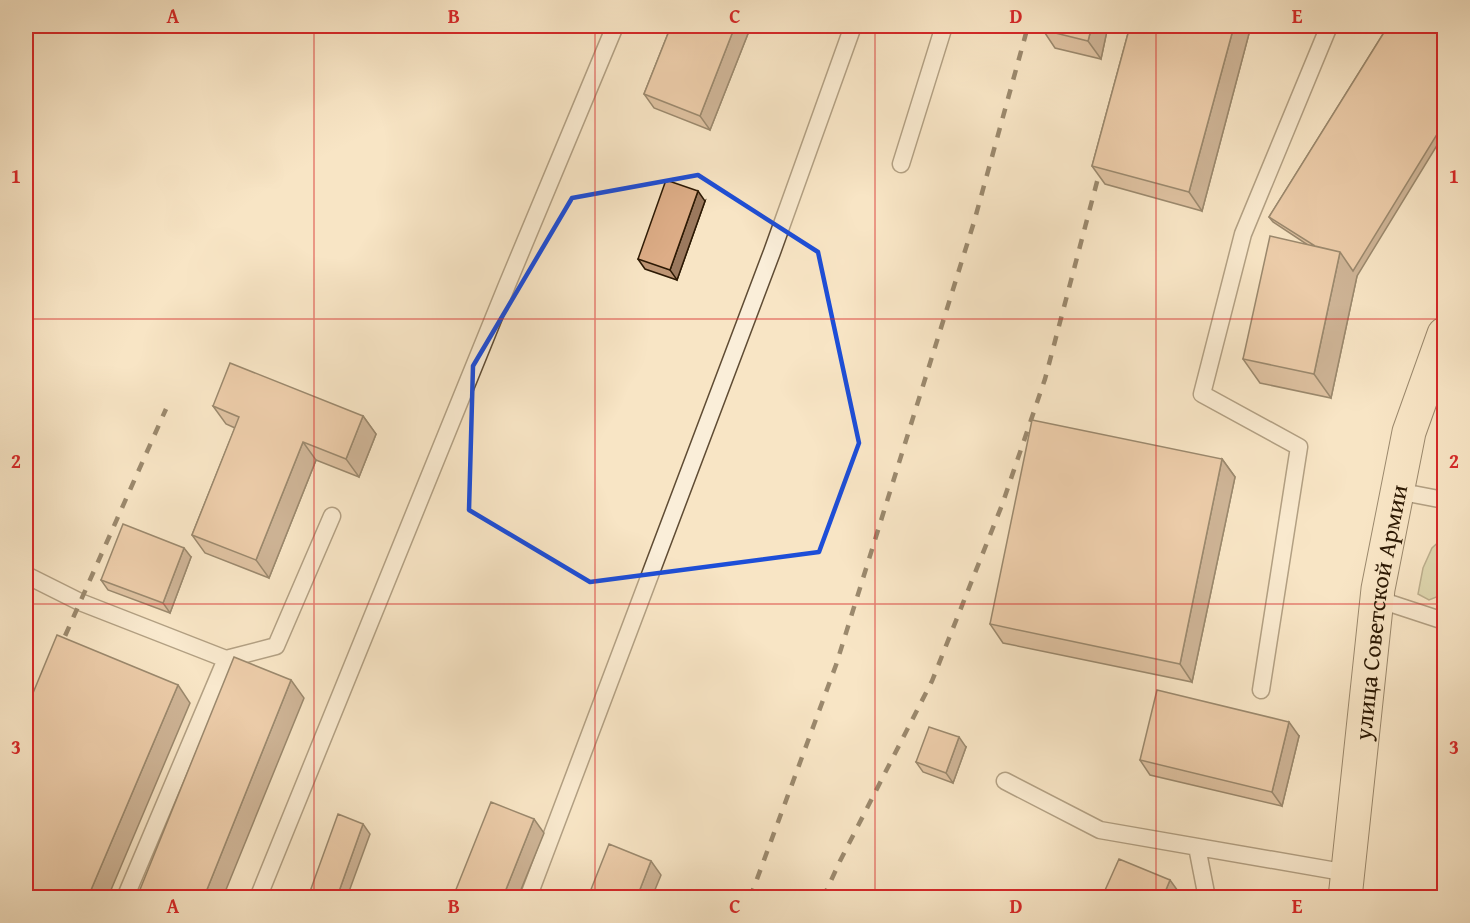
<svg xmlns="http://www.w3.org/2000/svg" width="1470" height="923" font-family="'Gentium Book Plus',serif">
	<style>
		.green { fill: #bfc493; stroke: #766e4c; stroke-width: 1.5 }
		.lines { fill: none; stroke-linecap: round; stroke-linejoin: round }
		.service-casing { stroke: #5f4c34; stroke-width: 19 }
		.primary-casing { stroke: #2c1904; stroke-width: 35 }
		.service { stroke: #faeed9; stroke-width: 16 }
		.primary { stroke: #f8e5c5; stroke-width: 33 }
		.rail { stroke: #2c1904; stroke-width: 4.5; stroke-dasharray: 10 10; stroke-linecap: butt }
		.wall { fill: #be9574; stroke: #2c1904; stroke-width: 1.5 }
		.shaded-wall { fill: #9b795e; stroke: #2c1904; stroke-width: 1.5 }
		.building { fill: #ddad87; stroke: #2c1904; stroke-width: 1.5 }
		.marked { fill: none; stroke: #1d4ed8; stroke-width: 4.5; stroke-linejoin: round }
		.grid { fill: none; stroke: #d62828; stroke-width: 1.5; stroke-opacity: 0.55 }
		.labels { text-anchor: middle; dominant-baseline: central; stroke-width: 4.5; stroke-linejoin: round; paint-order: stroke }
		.street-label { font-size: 24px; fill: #2c1904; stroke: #faeed9 }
		.neatline { fill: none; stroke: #d62828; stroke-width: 2 }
		.grid-label { font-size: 20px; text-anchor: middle; font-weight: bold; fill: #d62828 }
	</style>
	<rect width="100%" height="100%" fill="#f8e5c5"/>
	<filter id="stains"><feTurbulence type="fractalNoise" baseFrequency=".00333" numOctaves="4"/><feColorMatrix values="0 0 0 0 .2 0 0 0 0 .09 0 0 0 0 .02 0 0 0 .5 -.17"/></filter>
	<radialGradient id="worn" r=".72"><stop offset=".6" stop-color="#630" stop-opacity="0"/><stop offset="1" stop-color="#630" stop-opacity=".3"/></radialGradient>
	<!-- green -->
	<path class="green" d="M 1444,537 L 1444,594 L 1429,600 L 1418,594 L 1423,568 L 1432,548 Z"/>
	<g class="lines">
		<!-- service casing -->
		<g class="service-casing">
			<path id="service" d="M 901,164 L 944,26
				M 1397,491 L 1444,500
				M 26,575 L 80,602 L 226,659
				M 1377,599 L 1444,621
				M 1261,690 L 1299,447 L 1202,394 L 1243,234 L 1329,26
				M 1005,781 L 1100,830 L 1348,873
				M 1197,847 L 1207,898
				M 125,898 L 226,659 L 276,646 L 332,516
				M 258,898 L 507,285 L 615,26
				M 528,898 L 772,252 L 853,26"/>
		</g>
		<!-- primary casing -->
		<g class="primary-casing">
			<g id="primary">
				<path id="s1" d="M 1345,898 L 1378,589 L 1409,432 L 1444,334"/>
			</g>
		</g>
		<!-- service -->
		<use href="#service" class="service"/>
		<!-- primary -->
		<use href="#primary" class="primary"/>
		<!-- rail -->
		<path class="rail" d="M 57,654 L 166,409
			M 750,898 L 836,665 L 974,222 L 1028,26
			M 823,898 L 840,861 L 932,681 L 1002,505 L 1045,379 L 1103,159"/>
	</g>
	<!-- wall -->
	<path class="wall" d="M 671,26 L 751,26 L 710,130 L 654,108 L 644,94 Z
		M 1044,26 L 1108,26 L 1101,59 L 1055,48 L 1043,30 Z
		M 1130,26 L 1251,26 L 1202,211 L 1105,184 L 1092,166 Z
		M 1388,26 L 1357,276 L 1331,398 L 1260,383 L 1243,359 L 1308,245 L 1273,222 L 1269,217 Z
		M 705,201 L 677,280 L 645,269 L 638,259 Z
		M 213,406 L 363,416 L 376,434 L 359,477 L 316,460 L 269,578 L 205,553 L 192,535 L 235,428 L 226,424 Z
		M 1222,459 L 1235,477 L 1192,682 L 1003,643 L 990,624 Z
		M 191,557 L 170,613 L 108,590 L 101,580 Z
		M 1299,736 L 1282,806 L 1150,775 L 1140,760 Z
		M 966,747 L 953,783 L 923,772 L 916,762 Z"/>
	<!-- shaded-wall -->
	<path class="shaded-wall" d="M 735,26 L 751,26 L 710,130 L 700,116 Z
		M 1092,26 L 1108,26 L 1101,59 L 1088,41 Z
		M 1234,26 L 1251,26 L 1202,211 L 1189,192 Z
		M 1444,123 L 1444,134 L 1357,276 L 1331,398 L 1314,374 L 1340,252 Z
		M 698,191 L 705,201 L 677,280 L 670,270 Z
		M 363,416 L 376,434 L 359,477 L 346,459 Z
		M 303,442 L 316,460 L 269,578 L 256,560 Z
		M 1222,459 L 1235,477 L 1192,682 L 1180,664 Z
		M 184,548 L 191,557 L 170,613 L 163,603 Z
		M 291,680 L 304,698 L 223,897 L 204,897 Z
		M 178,685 L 190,703 L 108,897 L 88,897 Z
		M 1289,722 L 1299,736 L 1282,806 L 1272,792 Z
		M 959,737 L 966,747 L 953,783 L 946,773 Z
		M 534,819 L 544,833 L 518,897 L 503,897 Z
		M 363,824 L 370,834 L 347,897 L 337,897 Z
		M 651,861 L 661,875 L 652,897 L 637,897 Z
		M 1170,880 L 1180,894 L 1179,897 L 1163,897 Z"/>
	<!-- building -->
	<path class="building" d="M 671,26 L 735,26 L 700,116 L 644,94 Z
		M 1044,26 L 1092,26 L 1088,41 L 1043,30 Z
		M 1130,26 L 1234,26 L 1189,192 L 1092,166 Z
		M 1388,26 L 1444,26 L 1444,123 L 1353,271 L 1340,252 L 1315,246 L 1269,217 Z
		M 666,180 L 698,191 L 670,270 L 638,259 Z
		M 1270,236 L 1340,252 L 1314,374 L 1243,359 Z
		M 230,363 L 363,416 L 346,459 L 303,442 L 256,560 L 192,535 L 239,417 L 213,406 Z
		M 1032,420 L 1222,459 L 1180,664 L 990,624 Z
		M 123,524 L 184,548 L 163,603 L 101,580 Z
		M 57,635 L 178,685 L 88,897 L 26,897 L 26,710 Z
		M 234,657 L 291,680 L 204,897 L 137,897 Z
		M 1157,690 L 1289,722 L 1272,792 L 1140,760 Z
		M 929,727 L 959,737 L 946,773 L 916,762 Z
		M 491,802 L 534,819 L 503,897 L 453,897 Z
		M 338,814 L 363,824 L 337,897 L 308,897 Z
		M 609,844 L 651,861 L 637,897 L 588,897 Z
		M 1119,859 L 1170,880 L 1163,897 L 1102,897 Z"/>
	<!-- marked area -->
	<path d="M0 0H1470V923H0ZM 698,175 L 818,252 L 859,443 L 819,552 L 590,582 L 469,510 L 473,366 L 572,198 Z" fill="#f8e5c5" fill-opacity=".55" fill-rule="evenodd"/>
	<path class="marked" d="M 698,175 L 818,252 L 859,443 L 819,552 L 590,582 L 469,510 L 473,366 L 572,198 Z"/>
	<!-- grid -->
	<path class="grid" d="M 314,26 L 314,898M 595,26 L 595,898M 875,26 L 875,898M 1156,26 L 1156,898M 26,319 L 1444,319M 26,604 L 1444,604"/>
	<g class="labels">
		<!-- street labels -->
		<g class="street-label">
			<text stroke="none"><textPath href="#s1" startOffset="288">улица Советской Армии</textPath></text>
		</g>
	</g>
	<!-- margin -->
	<rect width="1470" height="923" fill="none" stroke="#f8e5c5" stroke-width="66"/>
	<rect x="33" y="33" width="1404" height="857" class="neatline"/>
	<g class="grid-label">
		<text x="173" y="23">A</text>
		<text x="454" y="23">B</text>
		<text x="735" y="23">C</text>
		<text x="1016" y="23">D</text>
		<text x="1297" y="23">E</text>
		<text x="16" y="183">1</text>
		<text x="1454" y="183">1</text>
		<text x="16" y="468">2</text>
		<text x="1454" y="468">2</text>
		<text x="16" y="754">3</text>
		<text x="1454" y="754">3</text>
		<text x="173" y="913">A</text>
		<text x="454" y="913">B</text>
		<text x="735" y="913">C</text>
		<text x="1016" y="913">D</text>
		<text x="1297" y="913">E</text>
	</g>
	<rect width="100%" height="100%" filter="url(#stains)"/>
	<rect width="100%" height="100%" fill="url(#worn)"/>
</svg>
